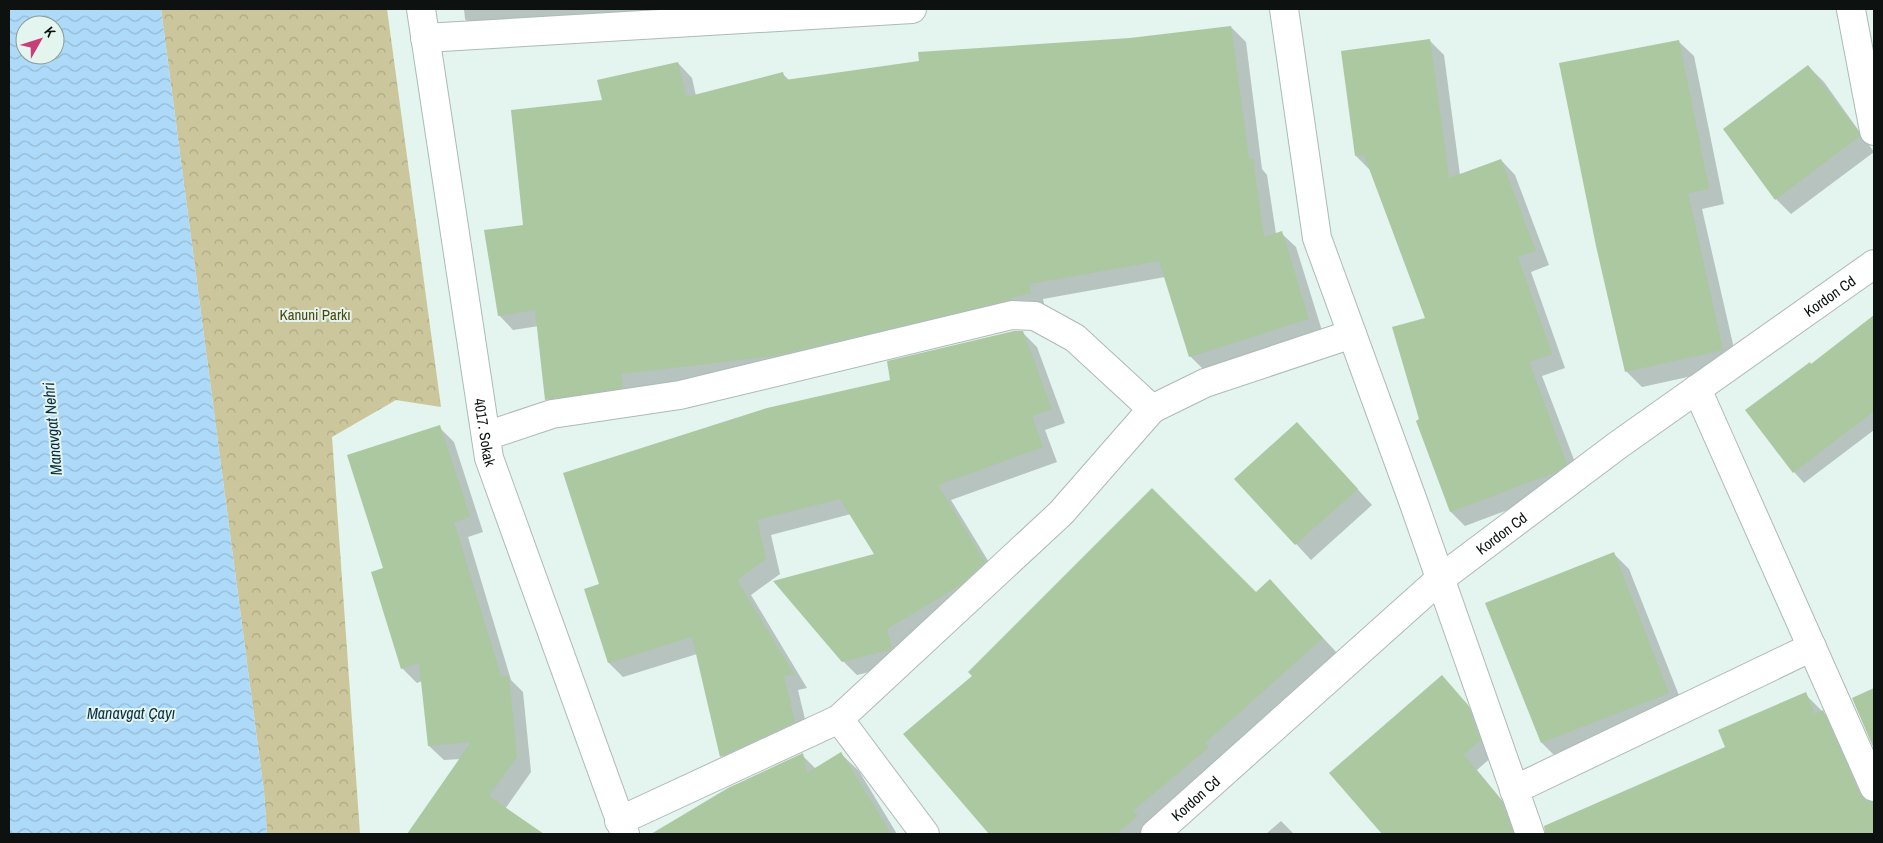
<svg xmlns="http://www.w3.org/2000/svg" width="1883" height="843" font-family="'Archivo Narrow',sans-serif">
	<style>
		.park { fill: url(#park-crowns) }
		.water { fill: url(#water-waves); fill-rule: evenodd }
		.shadow { fill: #0003 }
		.building { fill: #acc8a0 }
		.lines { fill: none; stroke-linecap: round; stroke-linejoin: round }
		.minor-casing { stroke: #acbbb5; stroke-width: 30 }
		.minor { stroke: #fff; stroke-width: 28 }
		.labels { text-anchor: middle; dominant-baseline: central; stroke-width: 4; stroke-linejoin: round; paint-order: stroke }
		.street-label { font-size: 15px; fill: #0d1210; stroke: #e4f4ee }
		.park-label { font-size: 15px; fill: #4d460b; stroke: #e4f4ee }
		.water-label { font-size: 16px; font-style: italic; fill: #092e43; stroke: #e4f4ee }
	</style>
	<defs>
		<pattern id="park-crowns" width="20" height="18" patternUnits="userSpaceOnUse" patternTransform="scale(1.25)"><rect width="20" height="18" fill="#cbc69c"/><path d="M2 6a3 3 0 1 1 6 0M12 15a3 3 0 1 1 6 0" fill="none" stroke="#ada985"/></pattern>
		<pattern id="water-waves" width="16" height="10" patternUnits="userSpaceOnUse" patternTransform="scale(1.25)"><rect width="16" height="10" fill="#addaf9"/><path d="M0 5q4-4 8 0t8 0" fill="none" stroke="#94bad4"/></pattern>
	</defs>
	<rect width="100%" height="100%" fill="#e4f4ee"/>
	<!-- park -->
	<path class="park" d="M 161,9 L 387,9 L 441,407 L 396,400 L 332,437 L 360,834 L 267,834 L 264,792 Z"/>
	<!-- water -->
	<path class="water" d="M 9,9 L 161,9 L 264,792 L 267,834 L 9,834 ZM 25,25 L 55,25 L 55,55 L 25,55 Z"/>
	<!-- shadow -->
	<path class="shadow" d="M 464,9 L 650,9 L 627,15 L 480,35 L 465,19 Z
		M 1231,27 L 1246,42 L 1262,169 L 1267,175 L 1276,234 L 1281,233 L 1296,247 L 1323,334 L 1205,371 L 1190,356 L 1165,277 L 1043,299 L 1045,308 L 789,371 L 561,414 L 547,399 L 539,326 L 513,330 L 499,315 L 524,226 L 603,102 L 678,63 L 692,78 L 696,96 L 783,74 L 790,81 Z
		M 1430,41 L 1444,55 L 1460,175 L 1501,160 L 1515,175 L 1549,265 L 1531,272 L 1565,368 L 1542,376 L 1581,478 L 1569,487 L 1465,526 L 1451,512 L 1417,421 L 1421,420 L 1427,319 L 1370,170 L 1356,156 Z
		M 1678,41 L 1694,56 L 1724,204 L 1702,209 L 1738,366 L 1642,387 L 1627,372 L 1597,246 Z
		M 1808,66 L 1824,82 L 1874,152 L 1791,214 L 1776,199 Z
		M 1874,316 L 1874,430 L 1804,483 L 1794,472 L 1811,365 Z
		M 1022,332 L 1037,347 L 1065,423 L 1045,430 L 1057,462 L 951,500 L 998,577 L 905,663 L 857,675 L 843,661 L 876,555 L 851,514 L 771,535 L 780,574 L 751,595 L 807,688 L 798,690 L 809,736 L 736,770 L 722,756 L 697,654 L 623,677 L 609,663 L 586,590 L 600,585 L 891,381 Z
		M 439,427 L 454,442 L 483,532 L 468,537 L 511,680 L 523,692 L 531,772 L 505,809 L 540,834 L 409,834 L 461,759 L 444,760 L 429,746 L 422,681 L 417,683 L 402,668 L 385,569 Z
		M 1312,439 L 1372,505 L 1311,560 L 1236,479 Z
		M 1614,554 L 1629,569 L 1684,708 L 1557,758 L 1542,743 Z
		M 1270,581 L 1339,655 L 1153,834 L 990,834 L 905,734 L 1256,594 Z
		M 1442,677 L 1482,721 L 1494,755 L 1477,770 L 1515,816 L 1522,834 L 1383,834 Z
		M 1874,689 L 1874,748 L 1853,699 Z
		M 1805,694 L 1838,727 L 1874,805 L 1874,816 L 1868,818 L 1874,834 L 1578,834 L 1570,816 L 1727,747 Z
		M 841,754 L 859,771 L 897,834 L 653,834 L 729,789 L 802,755 L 816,769 Z
		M 1281,821 L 1294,834 L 1266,834 Z"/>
	<!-- building -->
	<path class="building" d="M 1231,26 L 1249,159 L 1253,158 L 1264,237 L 1282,231 L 1309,319 L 1189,357 L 1159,261 L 1029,284 L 1031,293 L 1011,298 L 1011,300 L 774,356 L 621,374 L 623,388 L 545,400 L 535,310 L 498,316 L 484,230 L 523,225 L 511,110 L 602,100 L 597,80 L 678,62 L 686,97 L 783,72 L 785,80 L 919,61 L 918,52 L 1130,38 Z
		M 1430,39 L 1449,178 L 1501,159 L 1536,251 L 1518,257 L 1552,354 L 1529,362 L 1567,464 L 1554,473 L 1450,512 L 1416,421 L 1419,419 L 1392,327 L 1425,318 L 1364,155 L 1355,156 L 1341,51 Z
		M 1679,40 L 1709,189 L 1688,193 L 1723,350 L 1625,372 L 1596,246 L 1559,63 Z
		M 1808,65 L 1858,131 L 1860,136 L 1775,200 L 1723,129 Z
		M 1874,315 L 1874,411 L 1793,473 L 1745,410 L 1810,362 L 1811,364 Z
		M 1014,331 L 1023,331 L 1052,409 L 1032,416 L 1043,447 L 938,485 L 985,562 L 961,585 L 887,629 L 892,649 L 842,662 L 773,581 L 874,554 L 840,499 L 757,520 L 766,559 L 737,580 L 794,674 L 784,676 L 795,722 L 720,757 L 692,637 L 608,663 L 584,589 L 599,584 L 563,473 L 767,408 L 890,380 L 887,361 Z
		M 1297,422 L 1358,489 L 1295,545 L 1234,479 Z
		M 440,425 L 470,517 L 454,522 L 501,676 L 509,676 L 517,757 L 489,796 L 544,834 L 407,834 L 471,742 L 428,746 L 419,663 L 401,669 L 371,572 L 383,568 L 347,455 Z
		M 1152,488 L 1256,592 L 1270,579 L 1323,638 L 1205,743 L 1209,747 L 1133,811 L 1138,816 L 1116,834 L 989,834 L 903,734 L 972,676 L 968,672 Z
		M 1614,552 L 1669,693 L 1541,743 L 1485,603 Z
		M 1442,675 L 1468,705 L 1480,740 L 1464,755 L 1501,800 L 1514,834 L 1382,834 L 1329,773 Z
		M 1874,688 L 1874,749 L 1852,698 Z
		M 1806,692 L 1815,714 L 1823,710 L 1860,794 L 1865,800 L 1874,802 L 1874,834 L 1545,834 L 1544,826 L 1725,747 L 1718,730 Z
		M 841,752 L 891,834 L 651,834 L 728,788 L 803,753 L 807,773 Z"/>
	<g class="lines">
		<!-- minor casing -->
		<g class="minor-casing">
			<g id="minor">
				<path id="s1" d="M 421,9 L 489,458 L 625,834"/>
				<path d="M 1284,9 L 1317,238 L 1413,501 L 1530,834"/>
				<path d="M 1851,10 L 1874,131"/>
				<path d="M 425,38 L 912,9"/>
				<path d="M 1697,389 L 1874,787"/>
				<path d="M 486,436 L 552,414 L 680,395 L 1012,315 L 1035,316 L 1075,338 L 1152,409"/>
				<path d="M 839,719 L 1061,513 L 1152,409 L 1205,383 L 1352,334"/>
				<path d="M 1514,790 L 1812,647"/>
				<path d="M 619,821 L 839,719 L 925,834"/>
				<path id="s2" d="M 1155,834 L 1440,579 L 1618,445 L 1874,264"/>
			</g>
		</g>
		<!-- minor -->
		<use href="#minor" class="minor"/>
	</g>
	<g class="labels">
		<!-- street labels -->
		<g class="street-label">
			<text stroke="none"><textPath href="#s2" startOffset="864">Kordon Cd</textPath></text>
			<text stroke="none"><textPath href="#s1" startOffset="428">4017. Sokak</textPath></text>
			<text stroke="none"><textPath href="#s2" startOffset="459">Kordon Cd</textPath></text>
			<text stroke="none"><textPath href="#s2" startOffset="54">Kordon Cd</textPath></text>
		</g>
		<!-- park labels -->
		<g class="park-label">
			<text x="315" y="314">Kanuni Parkı</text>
		</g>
		<!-- water labels -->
		<g class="water-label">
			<text transform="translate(52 429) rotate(-95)">Manavgat Nehri</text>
			<text x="131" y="713">Manavgat Çayı</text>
		</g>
	</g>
	<!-- border -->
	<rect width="1883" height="843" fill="none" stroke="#0d1210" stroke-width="20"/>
	<!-- north arrow -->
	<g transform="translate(40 40) rotate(51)"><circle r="24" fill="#e4f4ee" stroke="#8e9a95"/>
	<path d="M0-4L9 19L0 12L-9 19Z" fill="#c83e77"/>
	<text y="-8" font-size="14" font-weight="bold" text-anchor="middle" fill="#0d1210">K</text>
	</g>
</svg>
